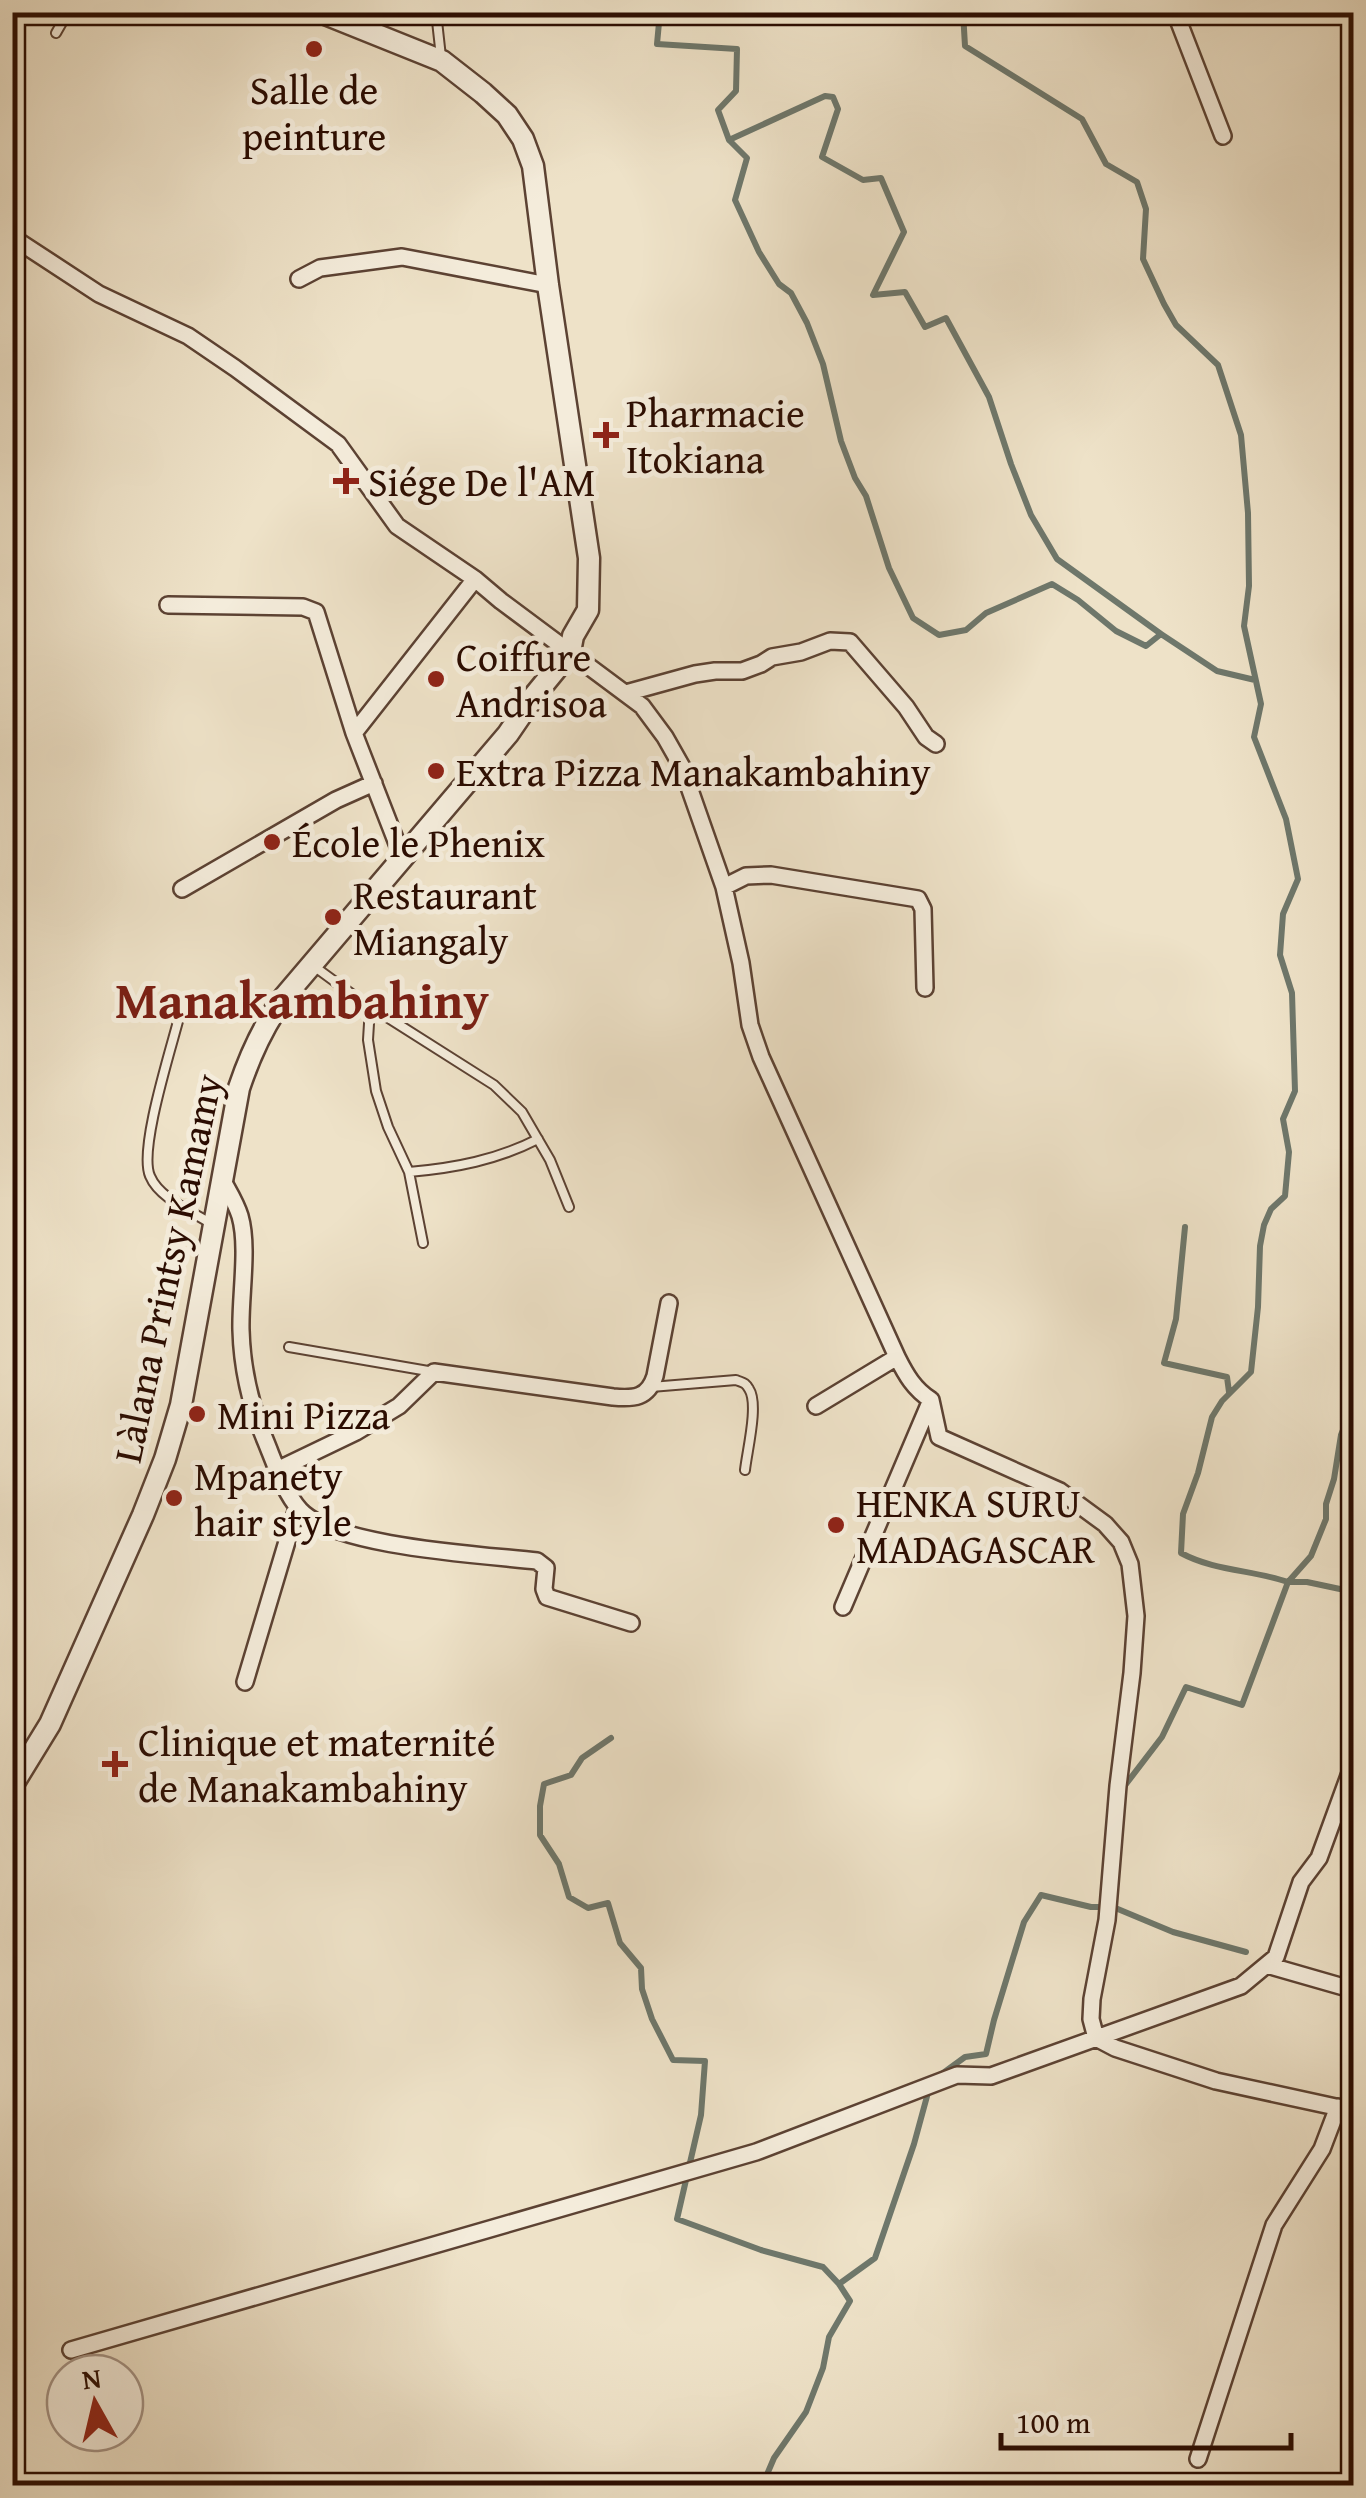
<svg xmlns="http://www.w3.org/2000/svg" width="1366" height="2498" font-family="'Gentium Book Plus',serif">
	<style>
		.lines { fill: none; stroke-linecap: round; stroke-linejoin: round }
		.stream { stroke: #6e776b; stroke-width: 6 }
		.service-casing { stroke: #5c4233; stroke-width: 12 }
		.minor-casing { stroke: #5c4233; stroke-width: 20 }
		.tertiary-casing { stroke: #5c4233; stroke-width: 25 }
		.service { stroke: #f4ecdb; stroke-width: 8 }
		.minor { stroke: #f4ecdb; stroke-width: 15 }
		.tertiary { stroke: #f4ecdb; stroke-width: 20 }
		.poi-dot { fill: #8f2418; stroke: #f4ecdb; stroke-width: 4 }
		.labels { text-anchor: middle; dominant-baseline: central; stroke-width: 10; stroke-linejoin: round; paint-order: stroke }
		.poi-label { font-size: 40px; fill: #2b0c01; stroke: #f4ecdb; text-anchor: start }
		.street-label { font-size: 40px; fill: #2b0c01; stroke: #f4ecdb }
		.district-label { font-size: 50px; font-weight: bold; fill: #7a1f14; stroke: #f4ecdb }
	</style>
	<rect width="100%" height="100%" fill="#eee2c8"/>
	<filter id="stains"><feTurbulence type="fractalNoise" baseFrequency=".002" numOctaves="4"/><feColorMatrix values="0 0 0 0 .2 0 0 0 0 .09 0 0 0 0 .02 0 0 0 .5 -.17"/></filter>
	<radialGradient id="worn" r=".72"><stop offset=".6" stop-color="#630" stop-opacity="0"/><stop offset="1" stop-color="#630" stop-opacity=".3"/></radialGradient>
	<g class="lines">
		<!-- stream -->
		<path class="stream" d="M 660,12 L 657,44 L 737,49 L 736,91 L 718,110 L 729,140 L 747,158 L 735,200 L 759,252 L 779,284 L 791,293 L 807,323 L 823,364 L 841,441 L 855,478 L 866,496 L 889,568 L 913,618 L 939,635 L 966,630 L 986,613 L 1052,584 L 1078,600 L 1116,631 L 1146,646 L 1161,634 L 1217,671 L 1255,680
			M 963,12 L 965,46 L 1082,119 L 1106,164 L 1137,182 L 1146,209 L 1143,259 L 1164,304 L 1176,325 L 1218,365 L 1241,435 L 1248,513 L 1249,586 L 1244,626 L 1261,704 L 1254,737 L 1286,819 L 1298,879 L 1283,914 L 1280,955 L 1292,993 L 1295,1091 L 1283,1119 L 1289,1152 L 1285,1196 L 1271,1209 L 1264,1225 L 1260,1246 L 1258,1307 L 1251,1372 L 1222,1401 L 1212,1417 L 1198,1473 L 1183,1514 L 1181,1553 C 1214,1571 1253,1570 1288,1582 L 1242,1705 L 1186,1687 L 1162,1737 L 1123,1788
			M 729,140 L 825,96 L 833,97 L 838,109 L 822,157 L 863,180 L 881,178 L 904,232 L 873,295 L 905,292 L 925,327 L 946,318 L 989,397 L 1011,464 L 1031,515 L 1057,559 L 1161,634
			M 1185,1227 L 1176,1319 L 1164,1363 L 1227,1377 L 1229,1392
			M 1288,1582 L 1311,1556 L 1326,1519 L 1326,1504 L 1334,1479 L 1341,1435 L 1354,1403
			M 1288,1582 L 1307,1582 L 1354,1592
			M 611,1738 L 582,1758 L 571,1775 L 544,1784 L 540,1806 L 540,1835 L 559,1864 L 569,1897 L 588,1908 L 608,1903 L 620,1943 L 641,1968 L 642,1989 L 652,2019 L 673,2060 L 705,2061 L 701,2115 L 677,2219 L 761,2250 L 823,2267 L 839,2284
			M 1113,1907 L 1173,1932 L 1246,1952
			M 939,2076 L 965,2057 L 986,2054 L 994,2020 L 1024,1922 L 1041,1895 L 1091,1907 L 1105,1907
			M 762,2486 L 774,2458 L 806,2412 L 823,2368 L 829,2337 L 850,2301 L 839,2284 L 875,2258 L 914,2144 L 929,2089"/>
		<!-- service casing -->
		<g class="service-casing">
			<path id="service" d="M 436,12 L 441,57
				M 56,33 L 68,12
				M 315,967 L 360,1000 L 494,1085 L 522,1112 L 550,1160 L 569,1207
				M 370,1007 L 368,1040 L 376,1091 L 388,1127 L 409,1172 L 423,1243
				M 181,1010 C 173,1043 138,1149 150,1176 C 159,1198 191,1211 210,1223
				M 409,1172 C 455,1168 497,1160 538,1139
				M 289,1347 L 434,1372
				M 651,1387 L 736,1380 C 743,1383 745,1382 749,1389 C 759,1404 747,1451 745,1470"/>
		</g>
		<!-- minor casing -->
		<g class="minor-casing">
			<path id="minor" d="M 1175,12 L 1223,136
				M 12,237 L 99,294 L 188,336 L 235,368 L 338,444 L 397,526 L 475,579 L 501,601 L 642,706 L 665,737 L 682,767 L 724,887
				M 299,279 L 320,268 L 402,257 L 548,285
				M 168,605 L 303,607 L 316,612 L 354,733 L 475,579
				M 626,693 L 695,674 L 715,671 L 742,671 L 761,664 L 772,657 L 801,652 L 830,641 L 850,642 L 906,707 L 926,737 L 936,744
				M 354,733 L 403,859
				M 182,889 L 336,800 L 374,783
				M 223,1181 C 229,1192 236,1203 240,1216 C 249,1247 240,1296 241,1330 C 242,1368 251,1407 266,1442 C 275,1464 284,1492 300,1510 C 334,1547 484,1555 537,1561 L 546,1568 L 544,1589 L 547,1597 L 631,1623
				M 897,1357 L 761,1057 L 750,1025 L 741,963 L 724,887 L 746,876 L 771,875 L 918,899 L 923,909 L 925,988
				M 816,1406 L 897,1357 C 906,1375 914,1389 931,1400 L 939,1437 L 1060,1491 L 1105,1524 L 1121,1542 L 1130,1564 L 1136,1616 L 1132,1673 L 1118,1786 L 1107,1920 L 1092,1999 L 1091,2019 L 1096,2038 L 1115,2048 L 1216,2081 L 1354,2111
				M 277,1470 L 356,1432 L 399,1406 L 434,1372 L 613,1397 C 634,1399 648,1398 655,1376 L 669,1303
				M 843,1607 L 931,1400
				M 245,1682 L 297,1508
				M 1267,1965 L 1354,1990
				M 71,2350 L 756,2152 L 957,2075 L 991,2076 L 1241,1986 L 1276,1957 L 1301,1882 L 1319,1858 L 1354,1762
				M 1198,2459 L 1274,2225 L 1322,2149 L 1338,2107"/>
		</g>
		<!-- tertiary casing -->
		<g class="tertiary-casing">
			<path id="tertiary" d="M 12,1786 L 50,1724 L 143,1515 L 165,1459 L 181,1405 L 239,1088 C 250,1055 264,1024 285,996 L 508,734 L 534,696 L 570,652 L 573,636 L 588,610 L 589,558 L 548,285 L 533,166 L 523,139 L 507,115 L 483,93 L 442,61 L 320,12"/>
		</g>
		<!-- service -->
		<use href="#service" class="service"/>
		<!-- minor -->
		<use href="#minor" class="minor"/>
		<!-- tertiary -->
		<use href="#tertiary" class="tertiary"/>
	</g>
	<!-- markers -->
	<g class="poi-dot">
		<circle cx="314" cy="49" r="10"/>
		<path d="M601 420h10v10h10v10h-10v10h-10v-10h-10v-10h10z"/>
		<path d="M341 466h10v10h10v10h-10v10h-10v-10h-10v-10h10z"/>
		<circle cx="436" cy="679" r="10"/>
		<circle cx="436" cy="771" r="10"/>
		<circle cx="272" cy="842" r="10"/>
		<circle cx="333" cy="917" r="10"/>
		<circle cx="197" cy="1414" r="10"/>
		<circle cx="174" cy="1498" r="10"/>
		<circle cx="836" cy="1525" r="10"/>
		<path d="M110 1749h10v10h10v10h-10v10h-10v-10h-10v-10h10z"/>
	</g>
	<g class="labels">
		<!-- poi labels -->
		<g class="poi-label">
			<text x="314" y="89" text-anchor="middle">Salle de<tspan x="314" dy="46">peinture</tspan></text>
			<text x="626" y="412">Pharmacie<tspan x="626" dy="46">Itokiana</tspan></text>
			<text x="368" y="481">Siége De l'AM</text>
			<text x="456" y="656">Coiffure<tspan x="456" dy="46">Andrisoa</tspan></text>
			<text x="456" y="771">Extra Pizza Manakambahiny</text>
			<text x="292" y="842">École le Phenix</text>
			<text x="353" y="894">Restaurant<tspan x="353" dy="46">Miangaly</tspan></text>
			<text x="217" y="1414">Mini Pizza</text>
			<text x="194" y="1475">Mpanety<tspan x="194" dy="46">hair style</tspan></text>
			<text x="856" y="1502">HENKA SURU<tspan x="856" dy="46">MADAGASCAR</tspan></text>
			<text x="138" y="1741">Clinique et maternité<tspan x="138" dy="46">de Manakambahiny</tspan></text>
		</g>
		<!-- street labels -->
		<g class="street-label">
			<text transform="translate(167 1268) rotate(-78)">Làlana Printsy Kamamy</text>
		</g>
		<!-- district labels -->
		<g class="district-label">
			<text x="302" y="999">Manakambahiny</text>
		</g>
	</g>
	<!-- margin -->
	<rect width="1366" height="2498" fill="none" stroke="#eee2c8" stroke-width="50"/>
	<rect x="15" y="15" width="1336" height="2468" fill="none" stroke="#2b0c01" stroke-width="5"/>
	<rect x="25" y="25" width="1316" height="2448" fill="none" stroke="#2b0c01" stroke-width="2.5"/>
	<!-- north arrow -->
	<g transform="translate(95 2403) rotate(352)"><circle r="48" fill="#f4ecdb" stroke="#a49284" stroke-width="2.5"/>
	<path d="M0-8L18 38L0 25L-18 38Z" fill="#8f2418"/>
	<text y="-15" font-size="28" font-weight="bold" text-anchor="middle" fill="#2b0c01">N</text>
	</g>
	<!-- scale -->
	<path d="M1001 2433v15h290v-15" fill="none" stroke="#2b0c01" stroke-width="5"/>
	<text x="1016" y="2433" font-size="30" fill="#2b0c01" stroke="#f4ecdb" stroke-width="8" paint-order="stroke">100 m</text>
	<rect width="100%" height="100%" filter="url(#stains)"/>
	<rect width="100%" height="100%" fill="url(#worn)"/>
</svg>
